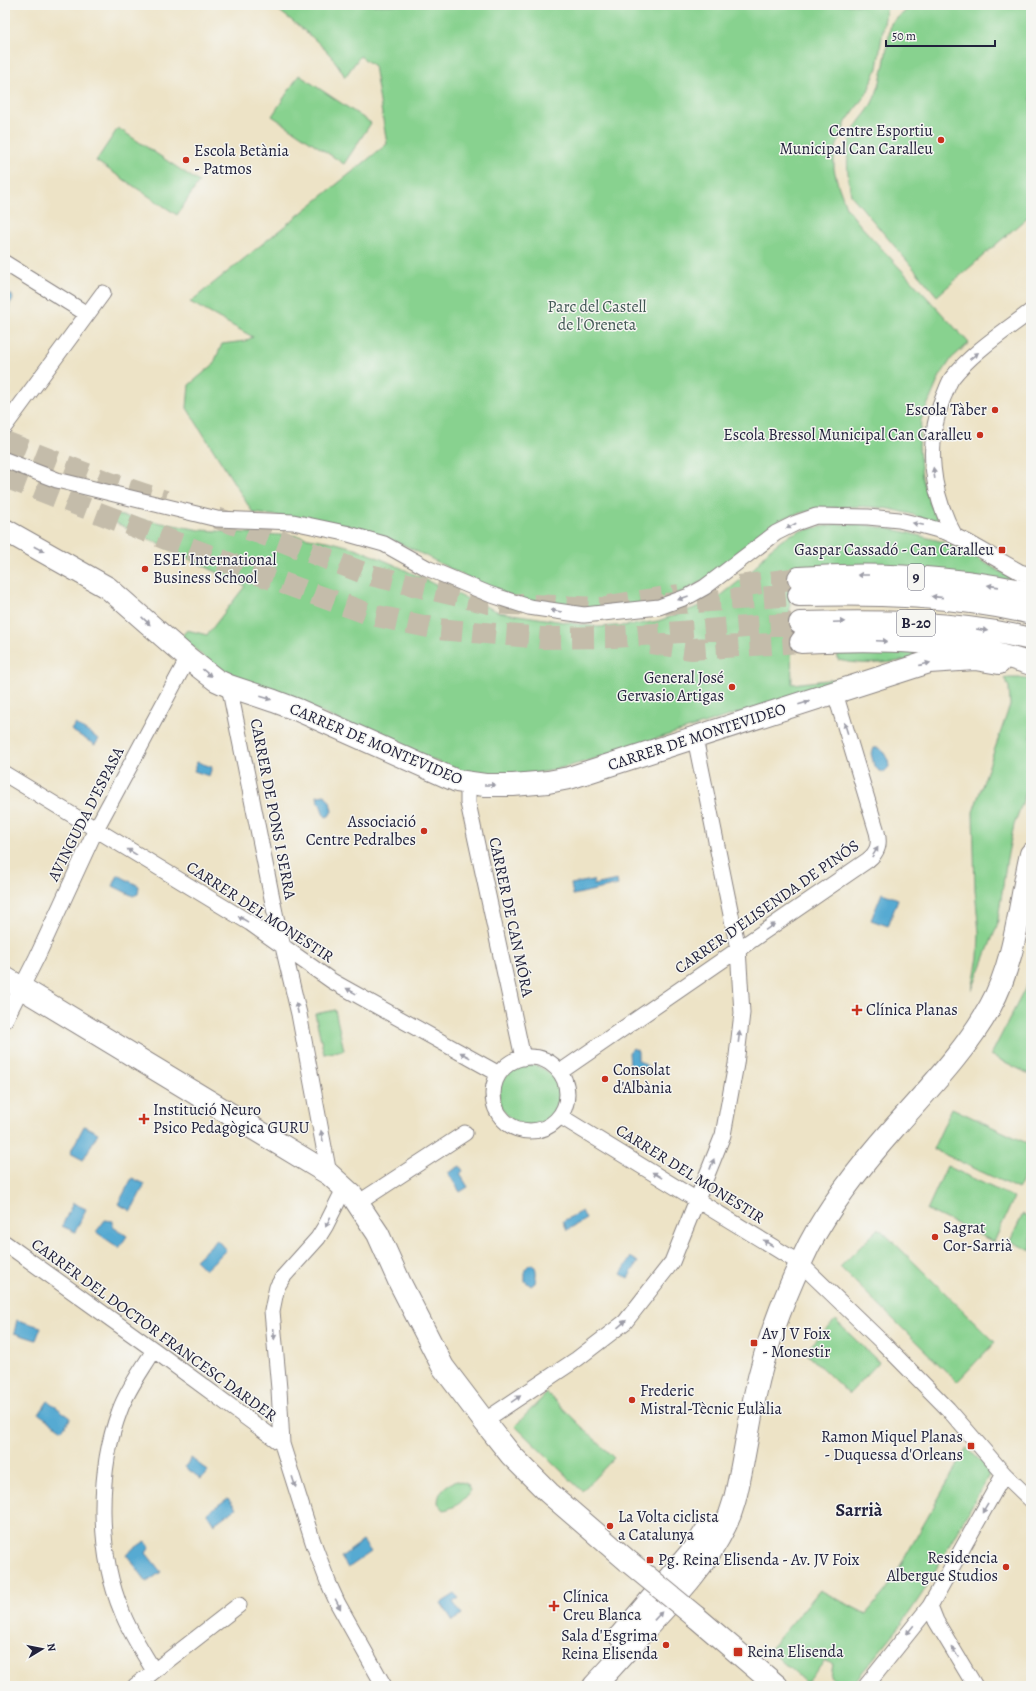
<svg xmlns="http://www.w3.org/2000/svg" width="1036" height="1691" font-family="Alegreya,serif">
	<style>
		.green { fill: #88d28f; stroke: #557a65 }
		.water { fill: #56aad2; stroke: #3c6686 }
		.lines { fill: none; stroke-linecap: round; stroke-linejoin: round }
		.highway-tunnel { stroke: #c4bcaa; stroke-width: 22; stroke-dasharray: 22 11; stroke-linecap: butt }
		.street-casing { stroke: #888280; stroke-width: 17 }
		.secondary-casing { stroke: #888280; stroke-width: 24 }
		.highway-casing { stroke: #888280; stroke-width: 24 }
		.street { stroke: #fff; stroke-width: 15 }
		.secondary { stroke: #fff; stroke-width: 22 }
		.highway { stroke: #fff; stroke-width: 22 }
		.secondary-bridge-casing { stroke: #888280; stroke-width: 24; stroke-linecap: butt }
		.secondary-bridge { stroke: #fff; stroke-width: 22 }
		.oneway { fill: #9c9ca7 }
		.poi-dot { fill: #c8321e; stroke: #f6f6f2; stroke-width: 1.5 }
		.labels { text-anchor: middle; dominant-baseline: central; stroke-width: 3; stroke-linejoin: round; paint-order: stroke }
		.shield { fill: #f6f6f2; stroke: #626272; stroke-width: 1 }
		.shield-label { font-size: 15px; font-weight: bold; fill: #22223b }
		.poi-label { font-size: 16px; fill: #22223b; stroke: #f6f6f2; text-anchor: start }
		.park-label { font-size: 16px; fill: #415754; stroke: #f6f6f2 }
		.street-label { font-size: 16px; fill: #22223b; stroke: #f6f6f2 }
		.quarter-label { font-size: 18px; font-weight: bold; fill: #22223b; stroke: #f6f6f2 }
	</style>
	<rect width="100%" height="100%" fill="#f6f6f2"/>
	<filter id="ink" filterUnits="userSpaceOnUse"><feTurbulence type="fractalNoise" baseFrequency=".025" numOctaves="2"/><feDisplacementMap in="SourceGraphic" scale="8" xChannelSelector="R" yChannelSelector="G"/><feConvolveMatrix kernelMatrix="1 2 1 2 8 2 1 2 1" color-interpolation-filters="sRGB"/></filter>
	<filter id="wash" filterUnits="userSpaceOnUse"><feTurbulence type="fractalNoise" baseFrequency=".012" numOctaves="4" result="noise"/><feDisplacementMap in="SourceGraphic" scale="16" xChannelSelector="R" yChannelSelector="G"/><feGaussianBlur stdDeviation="0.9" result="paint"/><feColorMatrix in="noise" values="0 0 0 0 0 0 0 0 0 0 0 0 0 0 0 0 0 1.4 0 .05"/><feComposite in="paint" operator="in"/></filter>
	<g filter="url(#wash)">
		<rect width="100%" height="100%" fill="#ede3c6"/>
		<!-- green -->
		<path class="green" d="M 272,5 L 887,5 L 877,68 L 868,91 L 846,122 L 834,153 L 834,169 L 838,185 L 846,207 L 860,225 L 969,343 L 952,358 L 940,376 L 921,420 L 919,448 L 922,478 L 930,504 L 941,525 C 927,520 913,514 899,511 C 867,503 813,506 782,519 C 766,526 756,541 743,552 C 725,565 707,579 688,589 C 664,601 624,607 598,608 C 575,609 543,606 521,599 C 468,584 422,549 370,531 C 332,519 292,518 253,513 L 187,408 L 189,385 L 213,365 L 222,344 L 245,341 L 253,337 L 190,302 L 387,144 L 374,66 L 360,56 L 345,77 C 329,46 299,27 272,5 Z
			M 913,5 L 1031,5 L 1031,214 L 937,296 L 851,195 C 847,171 844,148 856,126 C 861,118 868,112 872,103 C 884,80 886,49 891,23 Z
			M 299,75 L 371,123 L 344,164 L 272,116 Z
			M 118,128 L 199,182 L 177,215 L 96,161 Z
			M 111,514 L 201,530 L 297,536 L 332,542 L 358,549 L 395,565 L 442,588 L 499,612 L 597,627 L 632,625 L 658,621 L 714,601 L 752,571 L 769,550 L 786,537 L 799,531 L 836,524 L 862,524 L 901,531 L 940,541 L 968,553 L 1027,587 L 859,572 L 789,574 L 792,684 L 845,678 C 778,700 711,722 643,743 C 600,757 557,773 511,776 C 494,778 475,773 457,770 L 237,677 L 211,663 L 181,637 L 187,630 L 207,635 L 245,586 L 106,518 Z
			M 837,649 L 946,653 C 910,660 874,668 838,660 Z
			M 1004,678 L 1020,678 L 1031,680 L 1031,779 L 1014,825 L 1007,858 L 997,926 L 972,990 L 978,957 L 979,933 L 975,890 L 973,812 L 1010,705 L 1009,687 Z
			M 1031,977 L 1031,1075 L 991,1055 Z
			M 335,1010 L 344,1050 L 324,1054 L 315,1014 Z
			M499 1095a30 30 0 1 1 60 0a30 30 0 1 1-60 0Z
			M 952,1108 L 1031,1145 L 1031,1160 L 1018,1189 L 933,1149 Z
			M 947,1166 L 1014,1198 L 994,1242 L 927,1210 Z
			M 1023,1214 L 1031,1218 L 1031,1251 L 1010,1241 Z
			M 879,1228 L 995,1342 L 957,1382 L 840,1267 Z
			M 835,1320 L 879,1362 L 849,1394 L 805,1352 Z
			M 547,1393 L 614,1458 L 582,1491 L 515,1426 Z
			M 967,1448 C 975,1456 986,1464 989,1475 L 922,1594 L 901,1625 L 851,1686 L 838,1686 L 839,1684 L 831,1677 L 833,1664 L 825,1661 L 806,1683 L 769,1650 L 820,1590 L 866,1614 L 887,1589 Z
			M 457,1481 L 467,1484 L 471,1490 C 464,1501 457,1507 444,1510 L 438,1503 C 438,1491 446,1484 457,1481 Z"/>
		<!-- water -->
		<path class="water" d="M 7,294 L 12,295 L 13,299 L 9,305 L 10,312 L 5,316 L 5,297 Z
			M 75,724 L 99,739 L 95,745 L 71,730 Z
			M 874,748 C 883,747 884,754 888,760 L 889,767 L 884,772 L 879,771 L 874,766 L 871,753 Z
			M 197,762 L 212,767 L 209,776 L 194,771 Z
			M 325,795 L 330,802 L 332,811 L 329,816 L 326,817 L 324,815 L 320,804 L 318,803 L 317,796 Z
			M 118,875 L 139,886 L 138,894 L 133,896 L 113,886 Z
			M 593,880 L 594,885 L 617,880 L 618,885 L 573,895 L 571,884 Z
			M 882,893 L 898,899 L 888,926 L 871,920 Z
			M 633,1048 L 638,1051 L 638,1060 L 650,1068 L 646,1075 L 630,1066 L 629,1052 Z
			M 84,1126 L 98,1133 L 83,1160 L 70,1153 Z
			M 460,1166 L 463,1171 L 460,1174 L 468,1187 L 460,1192 L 448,1173 Z
			M 132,1178 L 145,1184 L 131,1211 L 118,1204 Z
			M 73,1203 L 86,1209 L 75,1232 L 62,1226 Z
			M 582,1211 L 586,1219 L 567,1230 L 563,1221 Z
			M 105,1220 L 113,1221 L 113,1227 L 127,1236 L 119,1248 L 96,1232 Z
			M 217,1240 L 226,1250 L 205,1270 L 195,1260 Z
			M 631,1257 L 638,1262 L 628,1278 L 621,1274 Z
			M 532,1264 C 538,1268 536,1276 535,1283 L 531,1286 L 525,1281 L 525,1269 L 529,1265 Z
			M 17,1320 L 41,1327 L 36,1340 L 14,1333 Z
			M 48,1401 L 71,1418 L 62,1430 L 39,1414 Z
			M 191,1458 L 208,1471 L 201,1479 L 185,1467 Z
			M 228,1498 L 236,1508 L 214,1524 L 207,1513 Z
			M 145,1541 L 150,1547 L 146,1553 L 161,1572 L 147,1582 L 126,1554 Z
			M 363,1541 L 371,1552 L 348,1568 L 341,1557 Z
			M 455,1594 L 459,1598 L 453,1602 L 462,1615 L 453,1621 L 441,1603 Z"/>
	</g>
	<g filter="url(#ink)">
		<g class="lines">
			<!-- highway-tunnel -->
			<path class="highway-tunnel" d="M 5,442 L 110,483 L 165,501
				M 5,477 L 255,573 L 372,615 L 438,629 L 543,638 L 614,637 L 800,623
				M 217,518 L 287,543 L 366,574 L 489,603 L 598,608 L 615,607
				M 739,586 L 799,578
				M 665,604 L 799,595
				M 608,606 L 679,595
				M 651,643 L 692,649 L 801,642"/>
			<!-- street casing -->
			<g class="street-casing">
				<path id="street" d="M 5,263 L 87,314
					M 5,426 L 103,293
					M 5,460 L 57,480 L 217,519 L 293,522 L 345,533 L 384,544 L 427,568 L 489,594 L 529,607 L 584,615 L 659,607 L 689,596 L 705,587 L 776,533 L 796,523 L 816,516 L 868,517 L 899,520 L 924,526 L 946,532 L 967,542 L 1020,572 L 1031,575
					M 955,536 C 931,494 925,443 943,398 C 946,392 948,384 952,378 C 972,352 1005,331 1031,311
					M 229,686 L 275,913 L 299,1014 L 329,1174
					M 5,774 L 250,923 L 332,981 L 499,1074
					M 468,783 L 468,803 L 523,1058
					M 5,1020 L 37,957 L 96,829 L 188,658
					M493 1094a37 37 0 1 1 74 0a37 37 0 1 1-74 0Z
					M 560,1072 L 868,860 C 878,852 880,844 877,832 L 835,693
					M 560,1116 L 801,1264 L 884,1344 L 948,1409 L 1004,1474 L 1031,1500
					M 345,1187 L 326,1225 L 318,1238 L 283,1277 L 277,1287 L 275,1296 L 272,1311 L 279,1389 L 282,1444 L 313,1542 L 328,1582 L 338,1604 L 384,1686
					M 358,1203 L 465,1133
					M 5,1243 L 154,1350 L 282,1444
					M 154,1350 C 142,1370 128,1388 120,1410 C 97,1470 97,1553 122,1612 C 130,1633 143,1652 154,1671
					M 484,1421 L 577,1359 L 625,1322 L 672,1262 L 723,1135 L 736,1064 L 742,1013 L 738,949 L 695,738
					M 930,1606 L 936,1621 L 975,1686
					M 135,1686 L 239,1605
					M 866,1686 L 930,1606 L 1004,1474"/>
			</g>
			<!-- secondary casing -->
			<g class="secondary-casing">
				<path id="secondary" d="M 5,530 L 108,588 L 188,658 L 216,680 L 229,686 L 274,701 L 298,710 L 457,781 L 485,785 L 513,785 L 548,782 L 569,778 L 929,662 L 975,659 L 999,663
					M 5,978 L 329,1174 L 352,1195 L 378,1234 L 400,1283 L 443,1367 L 484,1421 L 511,1455 L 549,1493 L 629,1562
					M 696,1617 L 777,1686
					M 620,1636 L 697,1545 L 708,1528
					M 594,1686 C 614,1665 633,1643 652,1622 C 680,1592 707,1563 725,1526 C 734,1508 737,1490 741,1471 C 746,1445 750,1420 755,1395 C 766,1342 785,1294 809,1245 C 830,1205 864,1162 894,1128 C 928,1089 964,1053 990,1007 C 1016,960 1019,905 1031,854"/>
			</g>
			<!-- highway casing -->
			<g class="highway-casing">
				<path id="highway" d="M 799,578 C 876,572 955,577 1031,593
					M 799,595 C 877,593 955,595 1031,613
					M 800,623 C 877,621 955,621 1031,639
					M 801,642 C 879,638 957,639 1031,664"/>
			</g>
			<!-- street -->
			<use href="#street" class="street"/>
			<!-- secondary -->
			<use href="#secondary" class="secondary"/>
			<!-- highway -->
			<use href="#highway" class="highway"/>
			<!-- secondary-bridge casing -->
			<g class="secondary-bridge-casing">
				<path id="secondary-bridge" d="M 629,1562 L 696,1617"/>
			</g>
			<!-- secondary-bridge -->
			<use href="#secondary-bridge" class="secondary-bridge"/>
		</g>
		<!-- one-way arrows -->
		<defs><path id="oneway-solid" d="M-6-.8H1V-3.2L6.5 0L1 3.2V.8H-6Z"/></defs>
		<g class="oneway">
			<use href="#oneway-solid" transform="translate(974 356) rotate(-38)"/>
			<use href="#oneway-solid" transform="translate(934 473) rotate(-98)"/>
			<use href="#oneway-solid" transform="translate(918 524) rotate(-168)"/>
			<use href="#oneway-solid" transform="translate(791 526) rotate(152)"/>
			<use href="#oneway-solid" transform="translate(39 549) rotate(28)"/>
			<use href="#oneway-solid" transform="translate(863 575) rotate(-180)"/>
			<use href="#oneway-solid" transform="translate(993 586) rotate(-172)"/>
			<use href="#oneway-solid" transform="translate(937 597) rotate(-174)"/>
			<use href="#oneway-solid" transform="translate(683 598) rotate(160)"/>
			<use href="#oneway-solid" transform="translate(556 611) rotate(-171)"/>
			<use href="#oneway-solid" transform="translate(146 621) rotate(43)"/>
			<use href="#oneway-solid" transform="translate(839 622) rotate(-2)"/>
			<use href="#oneway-solid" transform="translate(982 630) rotate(9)"/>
			<use href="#oneway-solid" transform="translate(882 641) rotate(2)"/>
			<use href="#oneway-solid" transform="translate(925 664) rotate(-14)"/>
			<use href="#oneway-solid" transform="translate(207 673) rotate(39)"/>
			<use href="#oneway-solid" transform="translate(266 698) rotate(18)"/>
			<use href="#oneway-solid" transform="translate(804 703) rotate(-18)"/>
			<use href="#oneway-solid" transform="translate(846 728) rotate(-107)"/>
			<use href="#oneway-solid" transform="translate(490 785)"/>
			<use href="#oneway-solid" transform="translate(132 852) rotate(-149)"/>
			<use href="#oneway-solid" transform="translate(875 852) rotate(-58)"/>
			<use href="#oneway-solid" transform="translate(243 919) rotate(-149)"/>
			<use href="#oneway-solid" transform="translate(770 927) rotate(-34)"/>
			<use href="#oneway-solid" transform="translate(351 991) rotate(-151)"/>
			<use href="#oneway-solid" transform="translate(297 1008) rotate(-103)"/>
			<use href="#oneway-solid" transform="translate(739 1037) rotate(-83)"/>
			<use href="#oneway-solid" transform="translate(465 1055) rotate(-151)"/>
			<use href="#oneway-solid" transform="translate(322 1136) rotate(-101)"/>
			<use href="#oneway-solid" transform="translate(712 1164) rotate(-69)"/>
			<use href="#oneway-solid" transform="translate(657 1175) rotate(-149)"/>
			<use href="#oneway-solid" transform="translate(328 1222) rotate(116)"/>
			<use href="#oneway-solid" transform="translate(768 1243) rotate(-148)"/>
			<use href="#oneway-solid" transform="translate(622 1324) rotate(-41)"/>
			<use href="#oneway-solid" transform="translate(274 1334) rotate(86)"/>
			<use href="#oneway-solid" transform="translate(516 1399) rotate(-34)"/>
			<use href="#oneway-solid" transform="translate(294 1482) rotate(72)"/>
			<use href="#oneway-solid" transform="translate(985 1508) rotate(120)"/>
			<use href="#oneway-solid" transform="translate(338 1604) rotate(62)"/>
			<use href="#oneway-solid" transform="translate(658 1616) rotate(-47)"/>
			<use href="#oneway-solid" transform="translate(910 1630) rotate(129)"/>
			<use href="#oneway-solid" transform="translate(955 1652) rotate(-121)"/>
		</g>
	</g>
	<!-- markers -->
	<g class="poi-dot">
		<circle cx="941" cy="140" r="4"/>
		<circle cx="186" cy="160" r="4"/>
		<circle cx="995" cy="410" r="4"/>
		<circle cx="980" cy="435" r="4"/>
		<rect x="998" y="546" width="8" height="8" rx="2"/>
		<circle cx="145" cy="569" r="4"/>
		<circle cx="732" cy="687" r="4"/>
		<circle cx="424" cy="831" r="4"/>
		<path d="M855 1004h4v4h4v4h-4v4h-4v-4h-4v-4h4z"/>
		<circle cx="605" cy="1079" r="4"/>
		<path d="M142 1113h4v4h4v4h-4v4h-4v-4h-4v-4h4z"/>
		<circle cx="935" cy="1237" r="4"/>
		<rect x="750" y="1339" width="8" height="8" rx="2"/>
		<circle cx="632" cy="1400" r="4"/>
		<rect x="967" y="1442" width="8" height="8" rx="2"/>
		<circle cx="610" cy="1526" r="4"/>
		<rect x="646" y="1556" width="8" height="8" rx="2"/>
		<circle cx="1006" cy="1567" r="4"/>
		<path d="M552 1600h4v4h4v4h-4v4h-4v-4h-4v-4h4z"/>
		<circle cx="666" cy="1645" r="4"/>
		<rect x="733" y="1647" width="10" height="10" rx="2"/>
	</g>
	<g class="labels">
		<!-- shield labels -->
		<g class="shield">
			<rect x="908" y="564" width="16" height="26" rx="3"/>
			<rect x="897" y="610" width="38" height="26" rx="3"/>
		</g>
		<g class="shield-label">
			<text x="916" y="577">9</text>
			<text x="916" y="623">B-20</text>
		</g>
		<!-- poi labels -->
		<g class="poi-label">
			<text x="933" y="131" text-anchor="end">Centre Esportiu<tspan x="933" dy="18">Municipal Can Caralleu</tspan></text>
			<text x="194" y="151">Escola Betània<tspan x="194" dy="18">- Patmos</tspan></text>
			<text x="987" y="410" text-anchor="end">Escola Tàber</text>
			<text x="972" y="435" text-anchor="end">Escola Bressol Municipal Can Caralleu</text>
			<text x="994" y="550" text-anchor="end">Gaspar Cassadó - Can Caralleu</text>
			<text x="153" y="560">ESEI International<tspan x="153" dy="18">Business School</tspan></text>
			<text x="724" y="678" text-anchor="end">General José<tspan x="724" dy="18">Gervasio Artigas</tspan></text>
			<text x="416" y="822" text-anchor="end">Associació<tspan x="416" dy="18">Centre Pedralbes</tspan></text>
			<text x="866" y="1010">Clínica Planas</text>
			<text x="613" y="1070">Consolat<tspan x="613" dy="18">d'Albània</tspan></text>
			<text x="153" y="1110">Institució Neuro<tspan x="153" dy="18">Psico Pedagògica GURU</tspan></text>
			<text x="943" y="1228">Sagrat<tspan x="943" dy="18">Cor-Sarrià</tspan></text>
			<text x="762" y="1334">Av J V Foix<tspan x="762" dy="18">- Monestir</tspan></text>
			<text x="640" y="1391">Frederic<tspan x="640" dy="18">Mistral-Tècnic Eulàlia</tspan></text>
			<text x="963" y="1437" text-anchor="end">Ramon Miquel Planas<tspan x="963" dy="18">- Duquessa d'Orleans</tspan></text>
			<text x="618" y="1517">La Volta ciclista<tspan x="618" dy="18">a Catalunya</tspan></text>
			<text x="998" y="1558" text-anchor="end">Residencia<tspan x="998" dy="18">Albergue Studios</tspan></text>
			<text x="658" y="1560">Pg. Reina Elisenda - Av. JV Foix</text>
			<text x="563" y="1597">Clínica<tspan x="563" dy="18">Creu Blanca</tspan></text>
			<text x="658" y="1636" text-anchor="end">Sala d'Esgrima<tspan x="658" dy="18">Reina Elisenda</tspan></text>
			<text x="747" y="1652">Reina Elisenda</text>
		</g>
		<!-- park labels -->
		<g class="park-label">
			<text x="597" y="307">Parc del Castell<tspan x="597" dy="18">de l'Oreneta</tspan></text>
		</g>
		<!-- street labels -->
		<g class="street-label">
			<text transform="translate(697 737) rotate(-18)">CARRER DE MONTEVIDEO</text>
			<text transform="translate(376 744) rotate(23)">CARRER DE MONTEVIDEO</text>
			<text transform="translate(273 809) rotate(79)">CARRER DE PONS I SERRA</text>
			<text transform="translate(86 814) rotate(-63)">AVINGUDA D'ESPASA</text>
			<text transform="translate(767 907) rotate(-35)">CARRER D'ELISENDA DE PINÓS</text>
			<text transform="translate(260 912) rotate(33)">CARRER DEL MONESTIR</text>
			<text transform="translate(511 917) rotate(78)">CARRER DE CAN MÓRA</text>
			<text transform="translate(690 1174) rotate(32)">CARRER DEL MONESTIR</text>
			<text transform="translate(154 1330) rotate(36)">CARRER DEL DOCTOR FRANCESC DARDER</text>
		</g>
		<!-- quarter labels -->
		<g class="quarter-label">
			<text x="859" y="1510">Sarrià</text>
		</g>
	</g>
	<!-- margin -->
	<rect width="1036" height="1691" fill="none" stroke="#f6f6f2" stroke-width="20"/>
	<!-- north arrow -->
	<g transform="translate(42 1649) rotate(80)" stroke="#f6f6f2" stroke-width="3" paint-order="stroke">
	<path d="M0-3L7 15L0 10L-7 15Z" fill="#22223b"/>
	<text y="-6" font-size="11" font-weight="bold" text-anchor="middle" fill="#22223b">N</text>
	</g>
	<!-- scale -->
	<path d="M886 40v6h109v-6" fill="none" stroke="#22223b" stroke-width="2"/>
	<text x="892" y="40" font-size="12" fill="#22223b" stroke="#f6f6f2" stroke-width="3" paint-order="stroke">50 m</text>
</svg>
